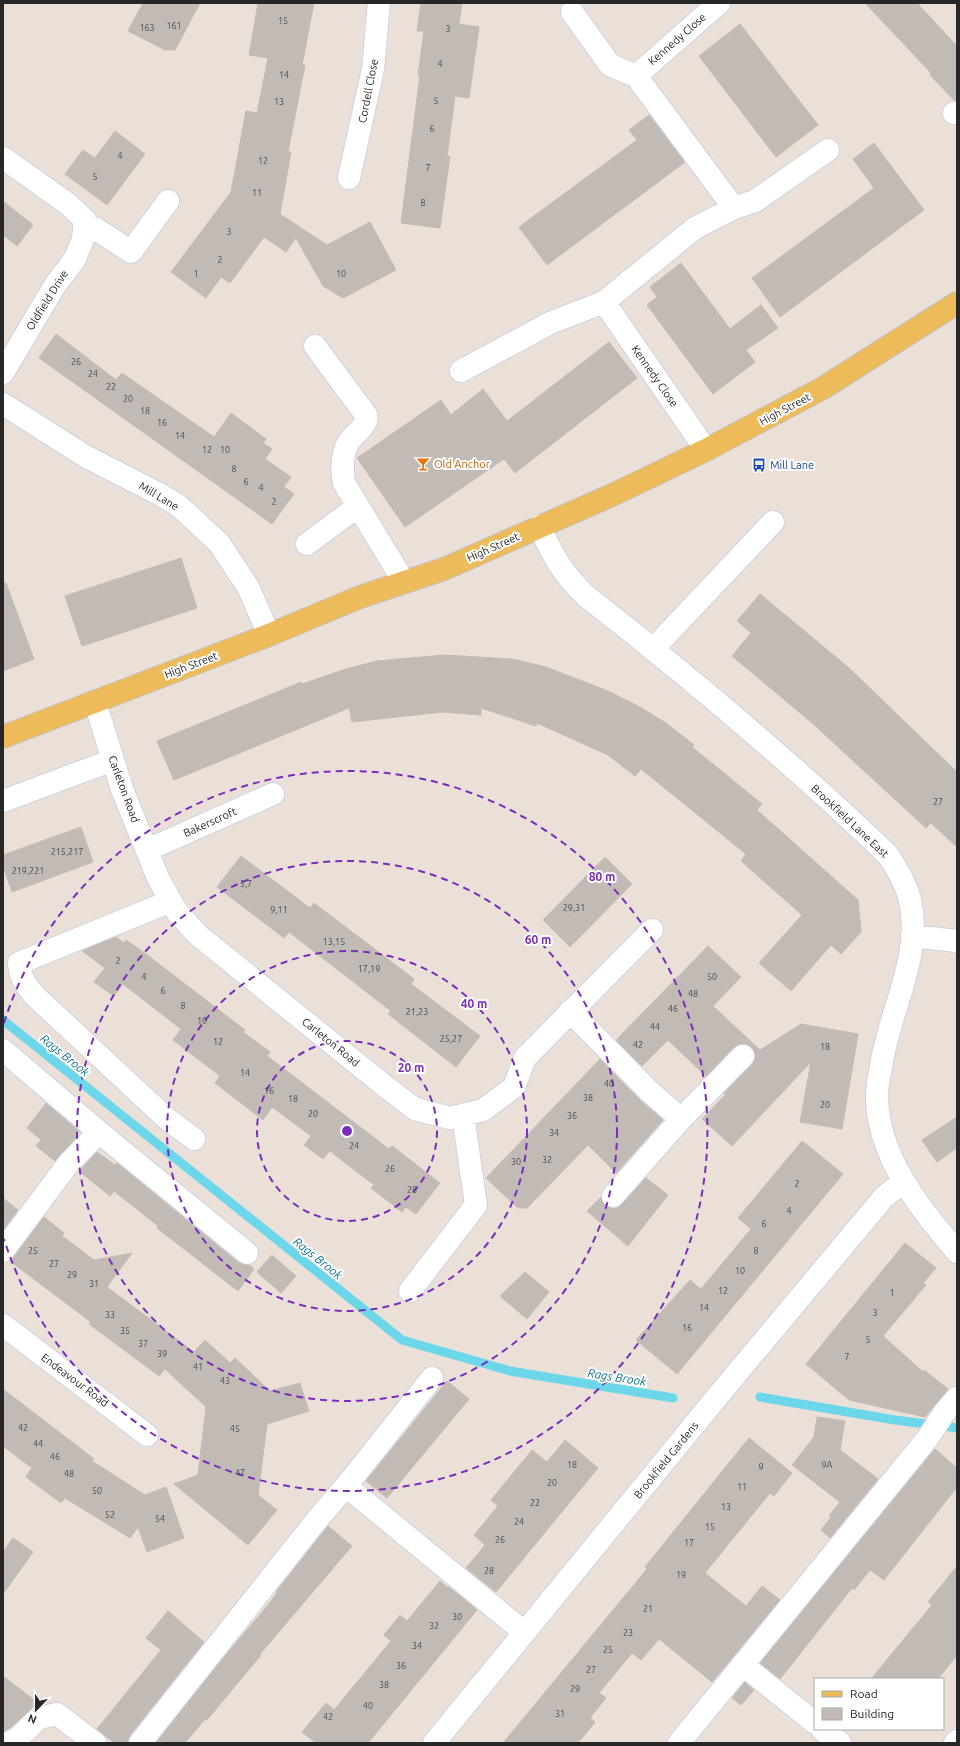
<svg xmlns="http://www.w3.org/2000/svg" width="960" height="1746" font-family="Ubuntu,sans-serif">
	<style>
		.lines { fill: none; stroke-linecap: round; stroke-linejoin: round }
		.stream { stroke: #6cd7eb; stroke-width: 9 }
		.building { fill: #c2bab5; stroke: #c4bcb2 }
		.minor-casing { stroke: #ced3e0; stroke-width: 24 }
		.major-casing { stroke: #c3c3c3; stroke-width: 24 }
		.minor { stroke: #fff; stroke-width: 22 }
		.major { stroke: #edbb5a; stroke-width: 22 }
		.ring { fill: none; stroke: #7b2cbf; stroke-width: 2; stroke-dasharray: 7 5 }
		.labels { text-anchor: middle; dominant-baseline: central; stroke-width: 4; stroke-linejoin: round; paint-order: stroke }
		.number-label { font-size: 9px; fill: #4e4c4a }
		.street-label { font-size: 11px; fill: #272727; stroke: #fff }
		.food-label { font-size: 11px; fill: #c56008; stroke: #fff; text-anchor: start }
		.transit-label { font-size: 11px; fill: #164399; stroke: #fff; text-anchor: start }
		.water-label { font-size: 12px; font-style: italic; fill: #107392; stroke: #fff }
		.centre { fill: #7b2cbf; stroke: #fff; stroke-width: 2 }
		.ring-label { font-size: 12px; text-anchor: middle; font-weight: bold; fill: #7b2cbf; stroke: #fff; stroke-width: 4; stroke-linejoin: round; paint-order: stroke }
	</style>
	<rect width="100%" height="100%" fill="#eae0d8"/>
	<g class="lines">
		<!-- stream -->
		<path class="stream" d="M 3,1020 L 402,1340 L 510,1371 L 673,1398
			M 760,1397 L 895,1420 L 957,1428"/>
	</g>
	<!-- building -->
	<path class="building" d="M 143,3 L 200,3 L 175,50 L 165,50 L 128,31 Z
		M 258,3 L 314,3 L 302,65 L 305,65 L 288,152 L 291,152 L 280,214 L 327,245 L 370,222 L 396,270 L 343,298 L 323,286 L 296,238 L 286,252 L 264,237 L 230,283 L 221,277 L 206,298 L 171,272 L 231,192 L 246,111 L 257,113 L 268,58 L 249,55 Z
		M 421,3 L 462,3 L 459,24 L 479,27 L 469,98 L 455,96 L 447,156 L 450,156 L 440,228 L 401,223 L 420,75 L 418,75 L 424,31 L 417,31 Z
		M 865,3 L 917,3 L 957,46 L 957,100 L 954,100 L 930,75 L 931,73 Z
		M 740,24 L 818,125 L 776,157 L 699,56 Z
		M 649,115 L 685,162 L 547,265 L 519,227 L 637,140 L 629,130 Z
		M 115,131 L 145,154 L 107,205 L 65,174 L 83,150 L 95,158 Z
		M 874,143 L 924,210 L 780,317 L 752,278 L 874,188 L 853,159 Z
		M 3,201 L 33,225 L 17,246 L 3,235 Z
		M 681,263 L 730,329 L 761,305 L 778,328 L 746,350 L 755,362 L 713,394 L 647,305 L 657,297 L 650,287 Z
		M 56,334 L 116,380 L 122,373 L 214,437 L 231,413 L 266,439 L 263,443 L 272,449 L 265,459 L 291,477 L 284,487 L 294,494 L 272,524 L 39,358 Z
		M 609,342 L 637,378 L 515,473 L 504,459 L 405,527 L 357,458 L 441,400 L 451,415 L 483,389 L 507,421 Z
		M 181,558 L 197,608 L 82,646 L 65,596 Z
		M 3,583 L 6,583 L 34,659 L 3,671 Z
		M 760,594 L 848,667 L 957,772 L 957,847 L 931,823 L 926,828 L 811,722 L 732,656 L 751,633 L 737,621 Z
		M 444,655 L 512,659 L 546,667 L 608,691 L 638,706 L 666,723 L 694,745 L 692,747 L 762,804 L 757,810 L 858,900 L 861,932 L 841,954 L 831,945 L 791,991 L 759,963 L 802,915 L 741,861 L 746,854 L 641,769 L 635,776 L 608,755 L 537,723 L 536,726 L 481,708 L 481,715 L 442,712 L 352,722 L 349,708 L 174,780 L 157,741 L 301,682 L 302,684 L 346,669 L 377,661 Z
		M 81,827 L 93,862 L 12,892 L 3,866 L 3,855 Z
		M 241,856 L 310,908 L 314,903 L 414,979 L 411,984 L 480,1036 L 456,1067 L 388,1014 L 391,1011 L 289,932 L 284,938 L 217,887 Z
		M 605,857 L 632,884 L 570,947 L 543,920 Z
		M 116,937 L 124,943 L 126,940 L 146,954 L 245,1030 L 243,1032 L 270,1052 L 267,1056 L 389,1149 L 392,1146 L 440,1183 L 416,1214 L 406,1207 L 402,1212 L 371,1188 L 374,1185 L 330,1151 L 323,1159 L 304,1145 L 311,1136 L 272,1107 L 263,1120 L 215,1083 L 220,1076 L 173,1040 L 181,1029 L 123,984 L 114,996 L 94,982 L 105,968 L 82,951 Z
		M 708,946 L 741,977 L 713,1006 L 760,1050 L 801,1024 L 858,1034 L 842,1129 L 800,1122 L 811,1062 L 732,1146 L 702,1119 L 726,1094 L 724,1093 L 752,1064 L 755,1059 L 755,1053 L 751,1047 L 746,1044 L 739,1044 L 734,1047 L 706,1076 L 668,1040 L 642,1066 L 616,1040 Z
		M 600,1059 L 640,1100 L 663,1120 L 616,1173 L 588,1145 L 527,1208 L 518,1208 L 486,1178 Z
		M 46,1103 L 79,1131 L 76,1136 L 77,1137 L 55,1161 L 36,1146 L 41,1140 L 27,1128 Z
		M 957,1117 L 957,1148 L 937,1162 L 922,1140 Z
		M 802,1141 L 843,1174 L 677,1374 L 636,1340 L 690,1280 L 701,1289 L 751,1229 L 738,1218 Z
		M 97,1152 L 115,1165 L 117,1163 L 239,1263 L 249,1265 L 254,1269 L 238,1291 L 157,1228 L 158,1226 L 114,1191 L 110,1196 L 79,1171 Z
		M 646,1178 L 668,1195 L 628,1246 L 587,1211 L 601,1197 L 605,1206 L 611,1208 L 617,1208 L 622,1204 Z
		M 3,1198 L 18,1210 L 3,1230 Z
		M 44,1217 L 64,1233 L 62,1236 L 94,1260 L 132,1253 L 107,1287 L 194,1352 L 205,1340 L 230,1363 L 235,1358 L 270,1391 L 300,1383 L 309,1411 L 267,1424 L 258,1495 L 277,1510 L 248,1545 L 174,1484 L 198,1475 L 206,1407 L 165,1369 L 159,1376 L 89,1324 L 91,1322 L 10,1261 Z
		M 905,1243 L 936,1268 L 923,1283 L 926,1285 L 883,1336 L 923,1372 L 924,1370 L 948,1389 L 925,1417 L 849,1400 L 806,1364 Z
		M 272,1255 L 296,1276 L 281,1293 L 257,1272 Z
		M 525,1272 L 549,1292 L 527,1319 L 500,1296 Z
		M 447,1381 L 469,1399 L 387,1498 L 366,1481 Z
		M 3,1389 L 94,1459 L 92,1461 L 145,1495 L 166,1487 L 184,1538 L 147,1552 L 138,1527 L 130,1538 L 65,1498 L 61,1503 L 26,1477 L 32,1468 L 3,1446 Z
		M 817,1417 L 845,1421 L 840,1450 L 878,1479 L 830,1538 L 821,1530 L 831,1517 L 829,1516 L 840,1502 L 792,1465 L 814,1437 Z
		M 749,1438 L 792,1473 L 774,1496 L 770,1493 L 705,1573 L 746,1606 L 762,1586 L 780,1600 L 712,1682 L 659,1639 L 641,1660 L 632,1653 L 599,1693 L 606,1698 L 590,1718 L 595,1722 L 578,1743 L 503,1743 L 647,1569 L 645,1567 Z
		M 565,1440 L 598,1468 L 496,1592 L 466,1568 L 485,1545 L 474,1535 L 498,1506 L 491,1500 L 532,1450 L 547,1462 Z
		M 935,1449 L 957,1468 L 957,1487 L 884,1580 L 870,1570 L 854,1590 L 852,1588 L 780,1679 L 760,1663 Z
		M 328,1526 L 352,1546 L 260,1654 L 261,1655 L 207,1720 L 205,1719 L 185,1743 L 156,1743 L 224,1657 L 268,1605 L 277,1593 L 276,1592 Z
		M 13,1538 L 33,1552 L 3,1594 L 3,1552 Z
		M 957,1566 L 957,1655 L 938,1679 L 871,1679 L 932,1605 L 928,1602 Z
		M 440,1581 L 448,1588 L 449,1587 L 477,1610 L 368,1743 L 316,1743 L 302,1732 L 326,1703 L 334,1710 L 391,1641 L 384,1635 L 400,1615 L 407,1621 Z
		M 168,1611 L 204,1642 L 130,1735 L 128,1743 L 114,1743 L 97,1729 L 161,1650 L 146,1638 Z
		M 3,1676 L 38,1703 L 10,1728 L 3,1732 Z
		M 745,1682 L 754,1690 L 741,1705 L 732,1698 Z"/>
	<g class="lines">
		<!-- minor casing -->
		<g class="minor-casing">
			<path id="minor" d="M 636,76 L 719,3
				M 954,113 L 957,113
				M 3,158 L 68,204 L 85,220 L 83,239 L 75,259 L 55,285 L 3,373
				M 349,178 L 373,69 L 379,3
				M 734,208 L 755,201 L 828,150
				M 84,225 L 96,229 L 131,252 L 168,201
				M 604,302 L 706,450
				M 315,346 L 366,415 C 369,426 353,434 348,443 C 341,456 342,470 344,483 L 404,582
				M 461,371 L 550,323 L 604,302 L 695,228 L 734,208 L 636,76 L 610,65 L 572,12
				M 3,404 L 85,456 L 161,495 L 179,506 L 219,543 L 248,587 L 269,635
				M 539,526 C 554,557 561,572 586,596 C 691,678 793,764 888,855 C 896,867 903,879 908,893 C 926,952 889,1009 881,1067 C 879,1076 877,1087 877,1097 C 878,1158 920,1208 957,1252
				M 307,544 L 357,507
				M 653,649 L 773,522
				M 95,702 L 122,789 L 158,878 L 177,912 L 198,935 L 386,1087 L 415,1109 L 450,1118 L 483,1110 L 514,1087 L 525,1058 L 652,930
				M 3,801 L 113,760
				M 147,850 L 273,794
				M 171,901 L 19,963 C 20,978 26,986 36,997 L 166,1118 L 194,1139
				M 912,936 L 957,941
				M 570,1011 L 649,1091 L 681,1119
				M 3,1050 L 111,1142 L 247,1253
				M 613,1196 L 681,1119 L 743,1056
				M 3,1251 L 68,1164 L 99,1132
				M 410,1291 L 476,1205 L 463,1115
				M 3,1325 L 147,1435
				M 432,1378 L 346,1486 L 524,1632
				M 743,1665 L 815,1723
				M 822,1729 L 840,1743
				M 8,1743 L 17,1739 L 39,1718 L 57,1714 L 95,1743
				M 140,1743 L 316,1521 L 346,1486
				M 434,1743 L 717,1397 L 884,1197 L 903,1182
				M 679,1743 L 927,1439 L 944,1413 L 957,1398
				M 955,1743 L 957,1741"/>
		</g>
		<!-- major casing -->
		<g class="major-casing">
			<path id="major" d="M 3,737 L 269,635 L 360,597 L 444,569 L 610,496 L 706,450 L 823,388 L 957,303"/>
		</g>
		<!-- minor -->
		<use href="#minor" class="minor"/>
		<!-- major -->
		<use href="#major" class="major"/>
	</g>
	<!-- distance rings -->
	<g class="ring">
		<circle cx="347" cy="1131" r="90"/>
		<circle cx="347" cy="1131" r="180"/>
		<circle cx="347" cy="1131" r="270"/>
		<path d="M4 1023A360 360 0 1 1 4 1239"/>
	</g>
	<!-- icons -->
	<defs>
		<g id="bar-bare" transform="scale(1.08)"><path d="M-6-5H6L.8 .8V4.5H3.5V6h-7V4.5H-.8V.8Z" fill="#e8710a" stroke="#fff" stroke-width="2.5" paint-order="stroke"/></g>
		<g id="bus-bare" transform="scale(1.08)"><path d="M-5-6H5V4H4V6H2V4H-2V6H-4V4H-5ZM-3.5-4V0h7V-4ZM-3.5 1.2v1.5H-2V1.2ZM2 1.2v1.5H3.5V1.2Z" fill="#1a4fb4" stroke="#fff" stroke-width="2.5" paint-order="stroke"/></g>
	</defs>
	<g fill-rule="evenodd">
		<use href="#bar-bare" x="423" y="464"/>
		<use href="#bus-bare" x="759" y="465"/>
	</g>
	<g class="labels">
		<!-- number labels -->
		<g class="number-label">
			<text x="283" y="21">15</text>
			<text x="174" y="26">161</text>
			<text x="147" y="28">163</text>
			<text x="448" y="29">3</text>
			<text x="440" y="64">4</text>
			<text x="284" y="75">14</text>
			<text x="436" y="101">5</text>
			<text x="279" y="102">13</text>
			<text x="432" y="129">6</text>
			<text x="120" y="156">4</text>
			<text x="263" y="161">12</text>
			<text x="428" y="168">7</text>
			<text x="95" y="177">5</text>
			<text x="257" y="193">11</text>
			<text x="423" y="203">8</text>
			<text x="229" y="232">3</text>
			<text x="220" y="260">2</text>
			<text x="196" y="274">1</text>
			<text x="341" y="274">10</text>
			<text x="76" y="362">26</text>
			<text x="93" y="374">24</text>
			<text x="111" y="387">22</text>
			<text x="128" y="399">20</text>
			<text x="145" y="411">18</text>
			<text x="162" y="423">16</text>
			<text x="180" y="436">14</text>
			<text x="207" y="450">12</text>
			<text x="225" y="450">10</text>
			<text x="234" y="469">8</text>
			<text x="246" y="482">6</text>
			<text x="261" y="488">4</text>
			<text x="274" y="502">2</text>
			<text x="938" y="802">27</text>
			<text x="67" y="852">215,217</text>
			<text x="28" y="871">219,221</text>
			<text x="246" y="884">5,7</text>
			<text x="574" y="908">29,31</text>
			<text x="279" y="910">9,11</text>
			<text x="334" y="942">13,15</text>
			<text x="118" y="961">2</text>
			<text x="369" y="969">17,19</text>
			<text x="144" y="977">4</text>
			<text x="712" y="977">50</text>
			<text x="163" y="991">6</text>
			<text x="693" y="994">48</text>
			<text x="183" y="1006">8</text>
			<text x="673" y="1009">46</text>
			<text x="417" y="1012">21,23</text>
			<text x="202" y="1021">10</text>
			<text x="655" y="1027">44</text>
			<text x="451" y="1039">25,27</text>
			<text x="218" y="1042">12</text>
			<text x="638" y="1045">42</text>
			<text x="825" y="1047">18</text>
			<text x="245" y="1073">14</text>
			<text x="609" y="1084">40</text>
			<text x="269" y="1091">16</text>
			<text x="588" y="1098">38</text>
			<text x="293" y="1099">18</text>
			<text x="825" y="1105">20</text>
			<text x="313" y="1114">20</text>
			<text x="572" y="1116">36</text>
			<text x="554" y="1133">34</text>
			<text x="354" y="1146">24</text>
			<text x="547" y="1160">32</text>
			<text x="516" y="1162">30</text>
			<text x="390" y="1169">26</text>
			<text x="797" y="1184">2</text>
			<text x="412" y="1190">28</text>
			<text x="789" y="1211">4</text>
			<text x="764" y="1224">6</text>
			<text x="33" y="1251">25</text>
			<text x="756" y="1251">8</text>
			<text x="54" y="1264">27</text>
			<text x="740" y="1271">10</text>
			<text x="72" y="1275">29</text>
			<text x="94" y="1284">31</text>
			<text x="723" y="1291">12</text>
			<text x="892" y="1293">1</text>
			<text x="704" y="1308">14</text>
			<text x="875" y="1313">3</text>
			<text x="110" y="1315">33</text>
			<text x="687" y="1328">16</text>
			<text x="125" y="1331">35</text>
			<text x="868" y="1340">5</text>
			<text x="143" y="1344">37</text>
			<text x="162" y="1354">39</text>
			<text x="847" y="1357">7</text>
			<text x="198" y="1367">41</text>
			<text x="225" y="1381">43</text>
			<text x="23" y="1428">42</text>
			<text x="235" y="1429">45</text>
			<text x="38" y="1444">44</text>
			<text x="55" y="1457">46</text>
			<text x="572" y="1465">18</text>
			<text x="827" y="1465">9A</text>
			<text x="761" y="1467">9</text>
			<text x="240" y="1473">47</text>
			<text x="69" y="1474">48</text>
			<text x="552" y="1483">20</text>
			<text x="742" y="1487">11</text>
			<text x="97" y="1491">50</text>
			<text x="535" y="1503">22</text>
			<text x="726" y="1507">13</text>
			<text x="110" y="1515">52</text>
			<text x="160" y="1519">54</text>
			<text x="519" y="1522">24</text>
			<text x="710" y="1527">15</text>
			<text x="500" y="1540">26</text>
			<text x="689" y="1543">17</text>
			<text x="489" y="1571">28</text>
			<text x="681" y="1575">19</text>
			<text x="648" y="1609">21</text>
			<text x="457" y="1617">30</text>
			<text x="434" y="1626">32</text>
			<text x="628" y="1633">23</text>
			<text x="417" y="1646">34</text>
			<text x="608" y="1650">25</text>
			<text x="401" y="1666">36</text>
			<text x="591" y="1670">27</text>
			<text x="384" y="1685">38</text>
			<text x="575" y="1689">29</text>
			<text x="368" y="1706">40</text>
			<text x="560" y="1714">31</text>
			<text x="328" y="1717">42</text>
		</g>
		<!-- street labels -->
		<g class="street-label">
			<text transform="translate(677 39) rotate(-41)">Kennedy Close</text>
			<text transform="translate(368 91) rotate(-79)">Cordell Close</text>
			<text transform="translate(47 300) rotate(-58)">Oldfield Drive</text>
			<text transform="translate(655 376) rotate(55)">Kennedy Close</text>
			<text transform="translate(785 409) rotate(-28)">High Street</text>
			<text transform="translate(159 496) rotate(31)">Mill Lane</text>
			<text transform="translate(493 547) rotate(-24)">High Street</text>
			<text transform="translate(191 665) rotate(-21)">High Street</text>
			<text transform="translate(124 789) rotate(70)">Carleton Road</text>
			<text transform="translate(850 821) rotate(43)">Brookfield Lane East</text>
			<text transform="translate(210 822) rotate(-24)">Bakerscroft</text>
			<text transform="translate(331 1042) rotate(39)">Carleton Road</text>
			<text transform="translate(75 1380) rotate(37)">Endeavour Road</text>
			<text transform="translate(666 1460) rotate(-51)">Brookfield Gardens</text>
		</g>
		<!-- food labels -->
		<g class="food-label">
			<text x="434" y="464">Old Anchor</text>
		</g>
		<!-- transit labels -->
		<g class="transit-label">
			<text x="770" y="465">Mill Lane</text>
		</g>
		<!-- water labels -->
		<g class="water-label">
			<text transform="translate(65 1055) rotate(39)">Rags Brook</text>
			<text transform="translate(318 1258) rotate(39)">Rags Brook</text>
			<text transform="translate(617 1377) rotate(9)">Rags Brook</text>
		</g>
	</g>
	<circle cx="347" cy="1131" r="6" class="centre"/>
	<g class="ring-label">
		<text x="602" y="881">80 m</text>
		<text x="538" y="944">60 m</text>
		<text x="474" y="1008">40 m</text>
		<text x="411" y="1072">20 m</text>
	</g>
	<!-- border -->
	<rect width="960" height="1746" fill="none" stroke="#272727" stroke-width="8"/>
	<!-- legend -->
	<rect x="814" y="1678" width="130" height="52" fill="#ffffff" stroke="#a9a9a9"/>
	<rect x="822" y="1691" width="20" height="6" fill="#edbb5a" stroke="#a9a9a9"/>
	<text x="850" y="1698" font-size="12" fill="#272727">Road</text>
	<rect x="822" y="1708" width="20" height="12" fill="#c2bab5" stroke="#a9a9a9"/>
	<text x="850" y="1718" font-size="12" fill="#272727">Building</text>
	<!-- north arrow -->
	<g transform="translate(36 1710) rotate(202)" stroke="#ffffff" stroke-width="3" paint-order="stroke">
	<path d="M0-3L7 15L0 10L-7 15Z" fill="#272727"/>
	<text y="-6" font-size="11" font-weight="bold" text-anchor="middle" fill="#272727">N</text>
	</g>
</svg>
